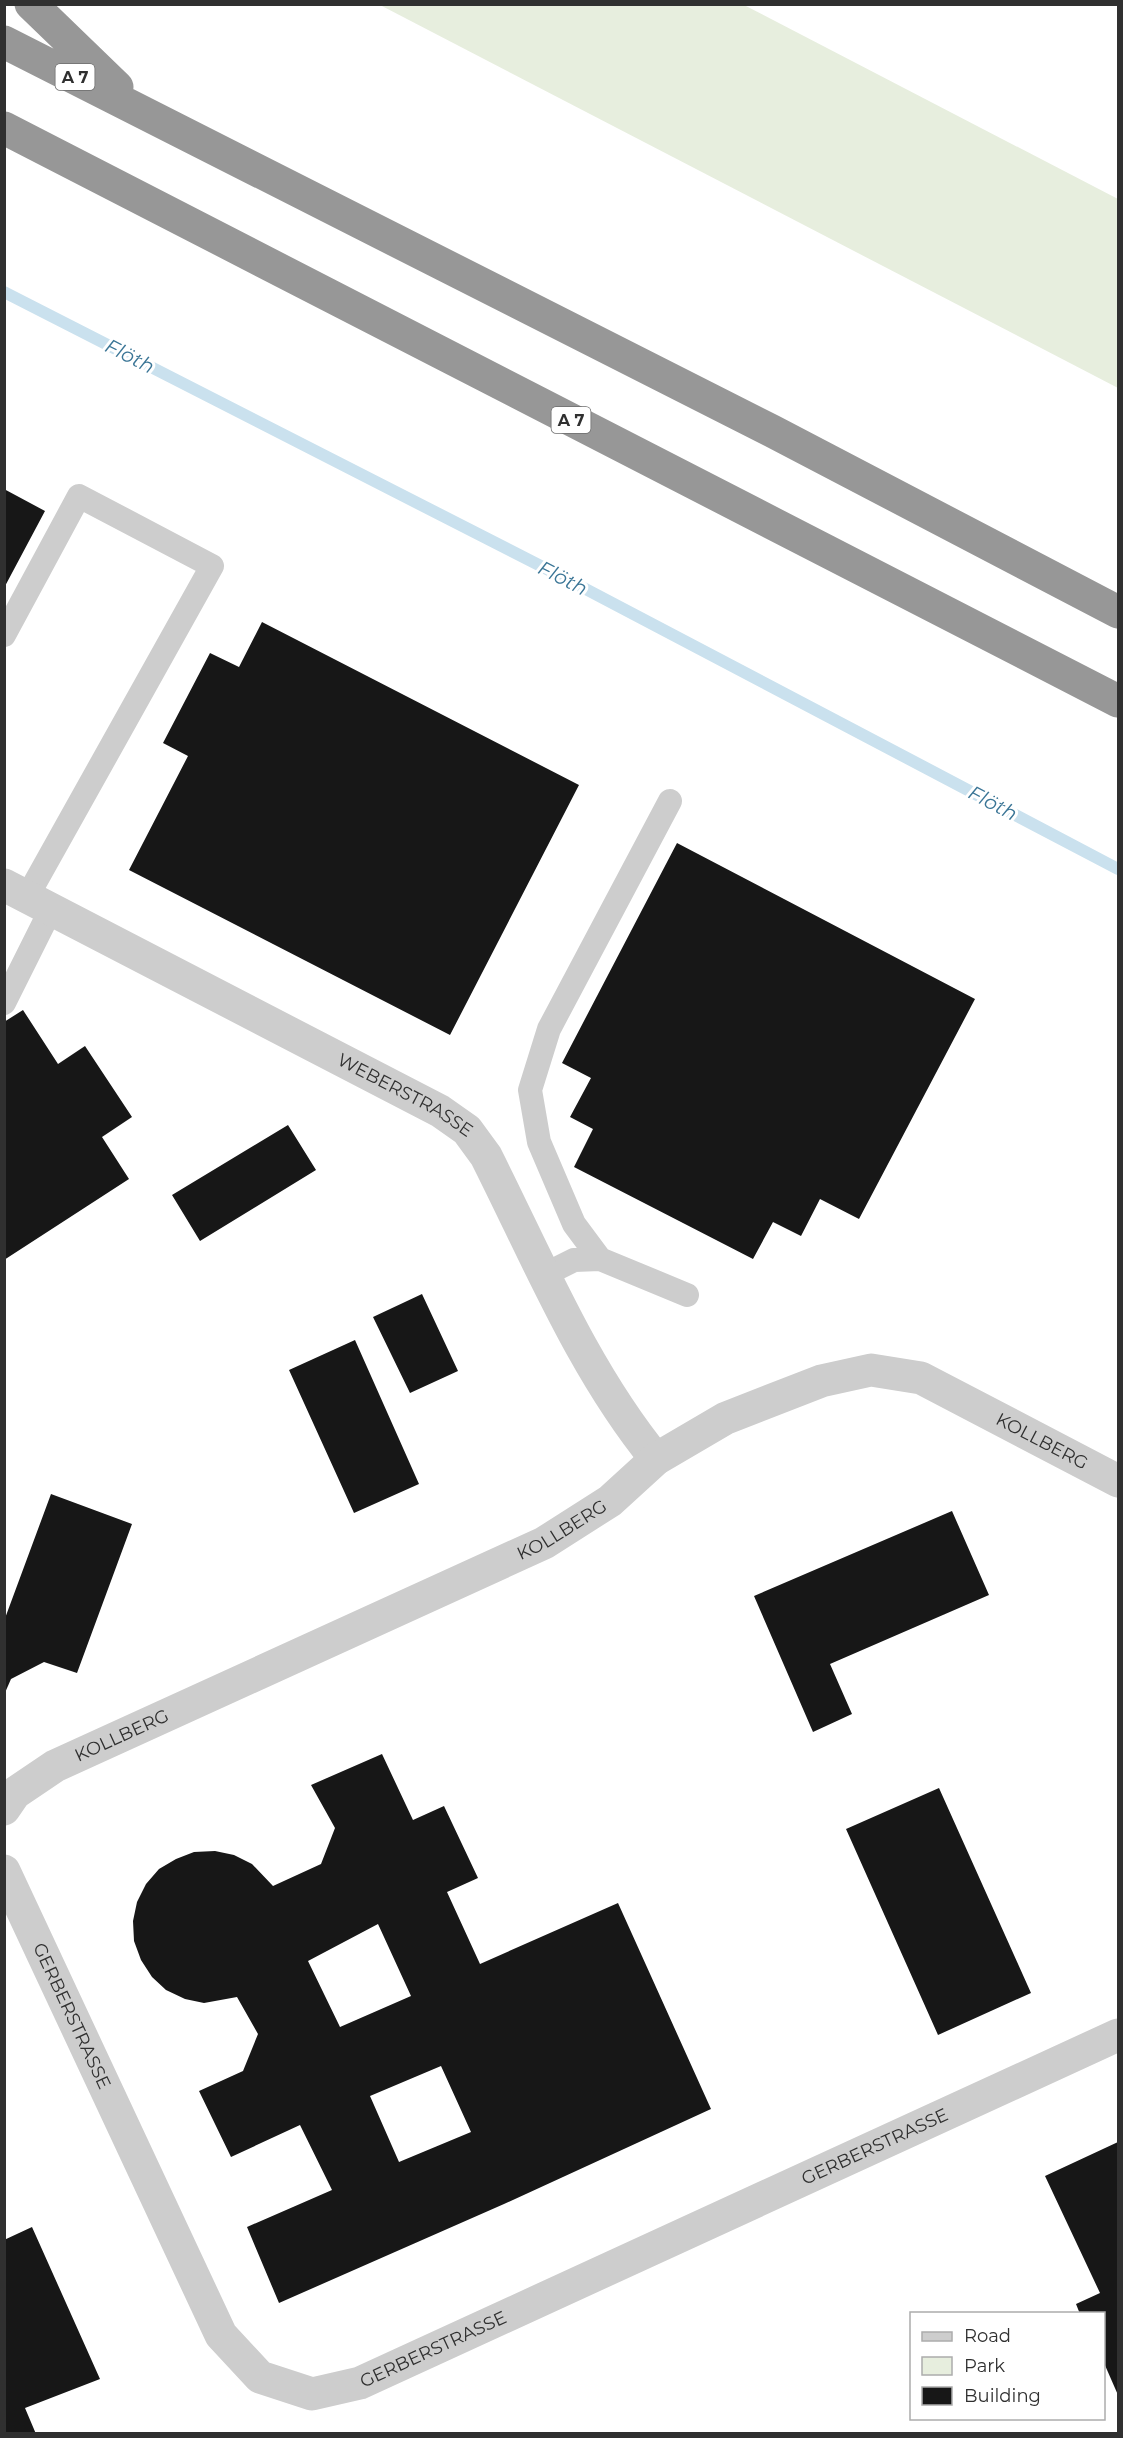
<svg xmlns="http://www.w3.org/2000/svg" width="1123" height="2438" font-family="Montserrat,sans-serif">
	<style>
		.green { fill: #e7eede }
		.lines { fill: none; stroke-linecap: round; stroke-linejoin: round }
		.stream { stroke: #cae1ee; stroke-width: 12 }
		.building { fill: #171717; fill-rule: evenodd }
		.service { stroke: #cdcdcd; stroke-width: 24 }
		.minor { stroke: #cdcdcd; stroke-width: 33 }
		.motorway { stroke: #979797; stroke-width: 33 }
		.labels { text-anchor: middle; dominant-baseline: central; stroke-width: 6; stroke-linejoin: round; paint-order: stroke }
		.shield { fill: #fff; stroke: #6e6e6e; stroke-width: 1.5 }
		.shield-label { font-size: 16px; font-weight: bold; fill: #303030 }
		.street-label { font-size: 18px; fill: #303030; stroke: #fff }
		.water-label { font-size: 20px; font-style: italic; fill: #3a7596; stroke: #fff }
	</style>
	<rect width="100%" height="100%" fill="#fff"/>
	<!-- green -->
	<path class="green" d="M 380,5 L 744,5 L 1118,199 L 1118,388 Z"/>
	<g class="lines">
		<!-- stream -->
		<path class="stream" d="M 4,292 L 578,585 L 1118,869"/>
	</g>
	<!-- building -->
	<path class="building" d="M 4,489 L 45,511 L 4,588 Z
		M 262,622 L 579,785 L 450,1035 L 129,870 L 188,756 L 163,743 L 210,653 L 239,667 Z
		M 677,843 L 975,999 L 859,1219 L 820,1199 L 801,1236 L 773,1222 L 753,1259 L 574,1167 L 593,1129 L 570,1117 L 591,1078 L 562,1063 Z
		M 23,1010 L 58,1064 L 85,1046 L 132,1117 L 102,1137 L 129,1179 L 4,1260 L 4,1022 Z
		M 288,1125 L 316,1170 L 200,1241 L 172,1195 Z
		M 422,1294 L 458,1371 L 410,1393 L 373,1317 Z
		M 355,1340 L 419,1484 L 354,1513 L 289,1370 Z
		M 51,1494 L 132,1524 L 77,1673 L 44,1662 L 11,1679 L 4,1695 L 4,1621 Z
		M 952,1511 L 989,1595 L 830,1664 L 852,1714 L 813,1732 L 754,1596 Z
		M 382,1754 L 413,1820 L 444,1806 L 478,1878 L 447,1892 L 480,1964 L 618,1903 L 711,2109 L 504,2204 L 279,2303 L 247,2227 L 332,2190 L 300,2125 L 231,2157 L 199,2091 L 243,2071 L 258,2034 L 237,1997 L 204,2003 L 185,1999 L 166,1990 L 152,1977 L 141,1960 L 134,1941 L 133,1921 L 137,1902 L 146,1884 L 159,1869 L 176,1859 L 194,1852 L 215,1851 L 234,1855 L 252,1864 L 273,1886 L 321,1864 L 335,1828 L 311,1785 ZM 378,1924 L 411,1996 L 340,2027 L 308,1961 ZM 441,2066 L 471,2132 L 399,2162 L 370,2096 Z
		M 939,1788 L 1031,1993 L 938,2035 L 846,1829 Z
		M 1118,2142 L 1118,2395 L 1104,2363 L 1104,2314 L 1080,2314 L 1076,2304 L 1100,2293 L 1045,2176 Z
		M 32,2227 L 100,2379 L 25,2408 L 36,2434 L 4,2434 L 4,2240 Z"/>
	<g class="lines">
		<!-- service -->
		<path class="service" d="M 4,635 L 79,496 L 212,566 L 27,897
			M 4,1003 L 51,909
			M 600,1259 L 574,1224 L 539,1142 L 530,1090 L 549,1029 L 670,801
			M 546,1274 L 574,1260 L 600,1259 L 687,1295"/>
		<!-- minor -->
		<g class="minor">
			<path id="s1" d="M 4,885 L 440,1111 L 467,1130 L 486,1156 C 538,1259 583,1370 656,1459"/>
			<path id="s2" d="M 4,1809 L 15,1793 L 55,1766 L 544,1543 L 610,1501 L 656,1459 L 726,1418 L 821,1381 L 871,1370 L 921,1378 L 1118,1481"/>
			<path id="s3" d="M 4,1871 L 221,2335 L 260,2377 L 312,2394 L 360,2383 L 1118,2035"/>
		</g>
		<!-- motorway -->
		<path class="motorway" d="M 31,4 L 117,87
			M 4,42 L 772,431 L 1118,612
			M 4,128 L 1118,701"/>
	</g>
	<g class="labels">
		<!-- shield labels -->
		<g class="shield">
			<rect x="55.5" y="64" width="39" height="26" rx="4.5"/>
			<rect x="551.5" y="407" width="39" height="26" rx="4.5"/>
		</g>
		<g class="shield-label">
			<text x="75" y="77">A 7</text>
			<text x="571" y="420">A 7</text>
		</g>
		<!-- street labels -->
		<g class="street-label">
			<text stroke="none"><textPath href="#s1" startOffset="453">WEBERSTRASSE</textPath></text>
			<text stroke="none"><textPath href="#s2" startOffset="1167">KOLLBERG</textPath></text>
			<text stroke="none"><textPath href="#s2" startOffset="627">KOLLBERG</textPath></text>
			<text stroke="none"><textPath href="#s2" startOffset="141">KOLLBERG</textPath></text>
			<text stroke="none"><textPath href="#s3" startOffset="160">GERBERSTRASSE</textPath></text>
			<text stroke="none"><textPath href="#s3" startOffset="1240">GERBERSTRASSE</textPath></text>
			<text stroke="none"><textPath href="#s3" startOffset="754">GERBERSTRASSE</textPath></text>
		</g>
		<!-- water labels -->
		<g class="water-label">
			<text transform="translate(130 356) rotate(27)">Flöth</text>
			<text transform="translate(563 578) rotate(27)">Flöth</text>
			<text transform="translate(993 803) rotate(28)">Flöth</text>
		</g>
	</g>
	<!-- border -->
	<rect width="1123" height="2438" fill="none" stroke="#303030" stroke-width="12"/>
	<!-- legend -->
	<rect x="910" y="2312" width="195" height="108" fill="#ffffff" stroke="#acacac" stroke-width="1.5"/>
	<rect x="922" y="2332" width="30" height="9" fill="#cdcdcd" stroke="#acacac" stroke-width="1.5"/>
	<text x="964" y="2342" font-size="18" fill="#303030">Road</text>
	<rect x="922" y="2357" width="30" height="18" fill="#e7eede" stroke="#acacac" stroke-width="1.5"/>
	<text x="964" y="2372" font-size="18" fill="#303030">Park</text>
	<rect x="922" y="2387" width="30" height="18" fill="#171717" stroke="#acacac" stroke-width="1.5"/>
	<text x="964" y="2402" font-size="18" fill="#303030">Building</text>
</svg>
